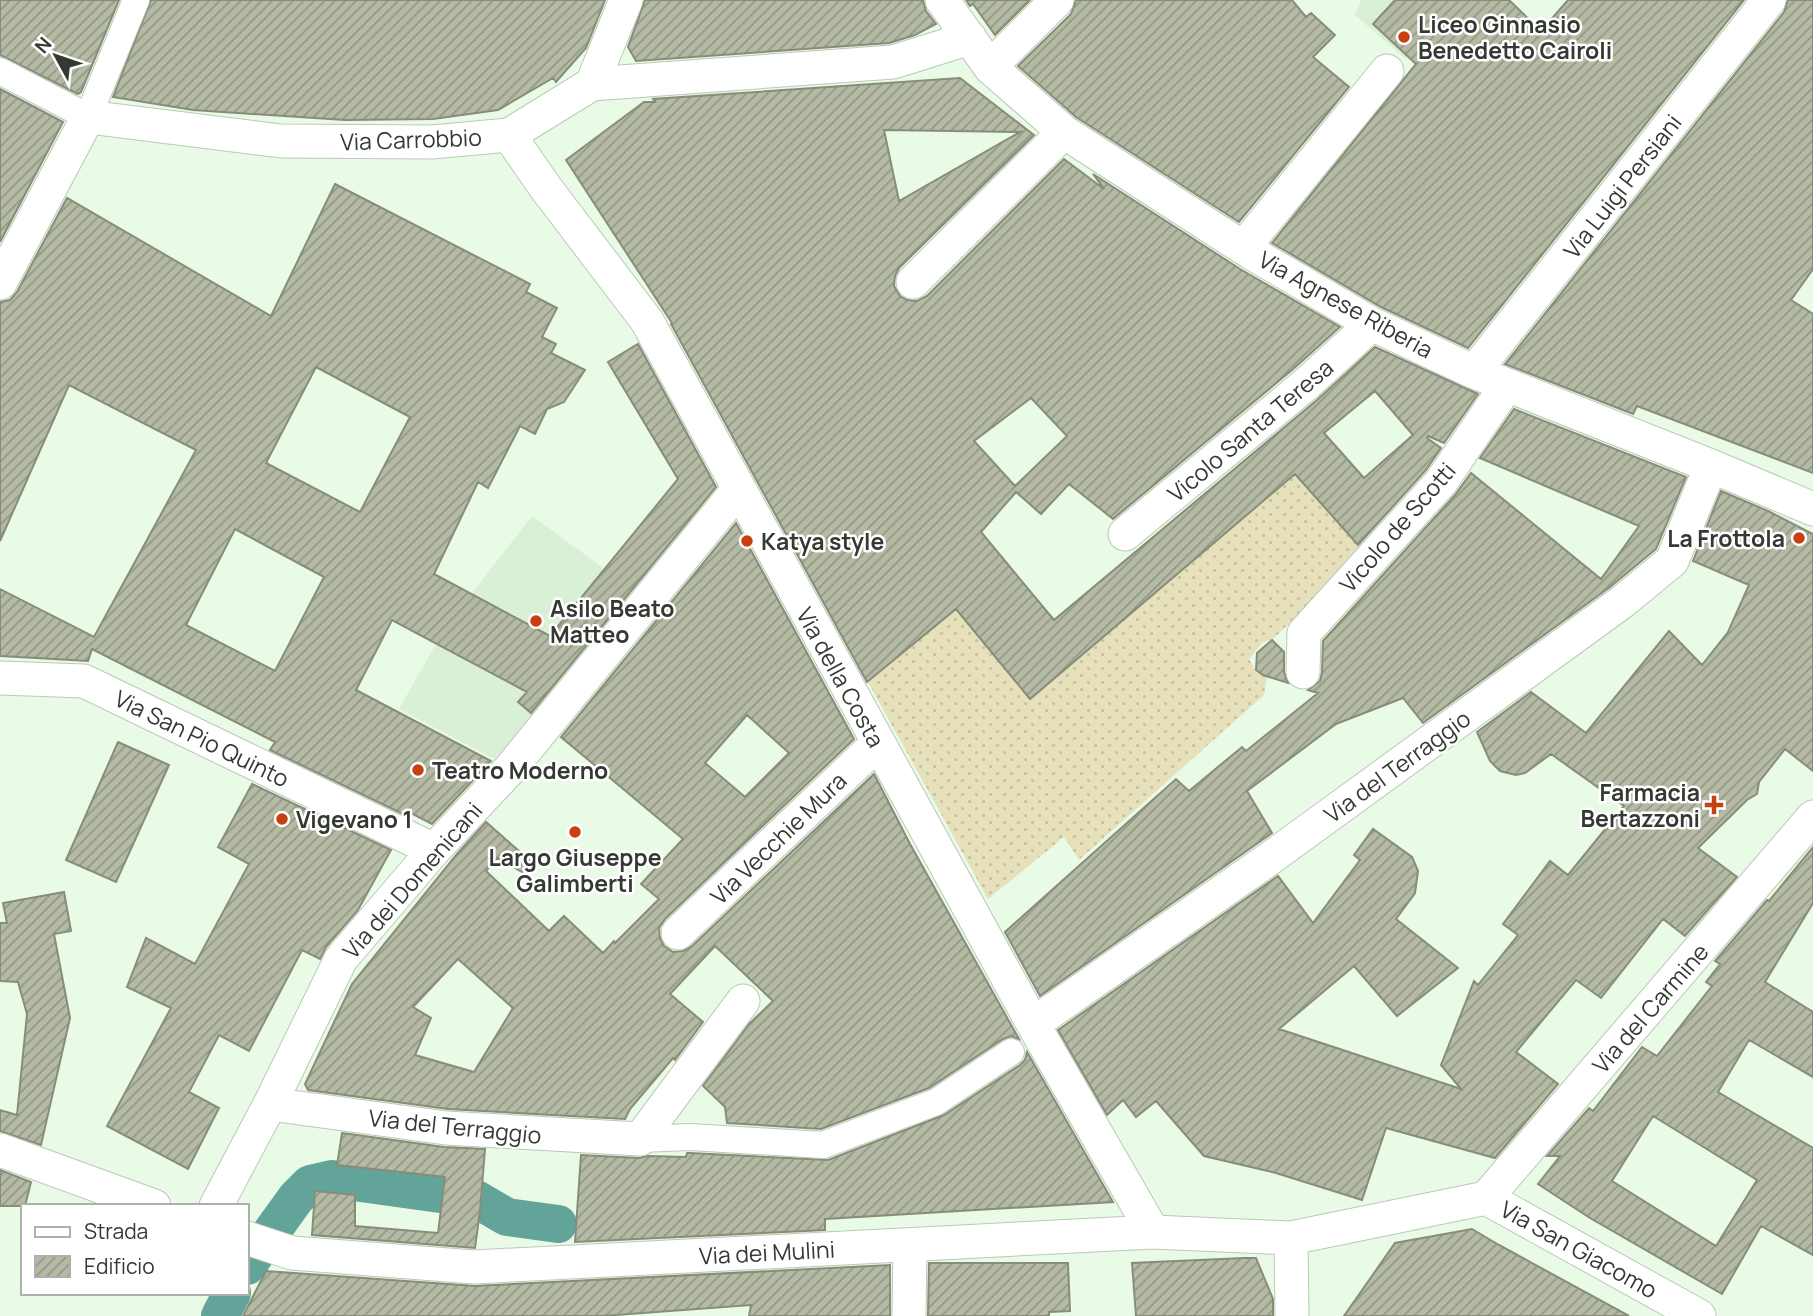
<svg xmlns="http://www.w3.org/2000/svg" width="1813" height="1316" font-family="Manrope,sans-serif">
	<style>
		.built { fill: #d9f0d6 }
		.garden { fill: url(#garden-dots) }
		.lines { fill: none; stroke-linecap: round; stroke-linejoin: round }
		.canal { stroke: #62a49a; stroke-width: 38 }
		.building { fill: url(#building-hatch); stroke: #878d78; stroke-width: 2; fill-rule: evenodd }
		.pedestrian-casing { stroke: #b9cab7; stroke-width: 28 }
		.minor-casing { stroke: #b9cab7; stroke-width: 35 }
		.pedestrian { stroke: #fff; stroke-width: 26 }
		.minor { stroke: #fff; stroke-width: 33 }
		.poi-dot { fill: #c84010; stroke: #fff; stroke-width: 2.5 }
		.labels { text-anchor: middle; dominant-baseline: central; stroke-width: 5; stroke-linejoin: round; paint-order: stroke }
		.poi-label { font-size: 23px; font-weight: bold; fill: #343a33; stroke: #fff; text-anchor: start }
		.street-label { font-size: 23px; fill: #343a33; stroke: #fff }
	</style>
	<defs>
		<pattern id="garden-dots" width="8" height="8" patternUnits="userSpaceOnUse" patternTransform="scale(1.75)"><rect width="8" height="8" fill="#e6e0bb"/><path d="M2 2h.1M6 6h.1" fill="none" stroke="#c6c1a1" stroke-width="1.8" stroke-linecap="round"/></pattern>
		<pattern id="building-hatch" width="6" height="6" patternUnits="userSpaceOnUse" patternTransform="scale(1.75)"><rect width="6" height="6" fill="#b4baa4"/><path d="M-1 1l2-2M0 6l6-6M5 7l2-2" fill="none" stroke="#939886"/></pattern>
	</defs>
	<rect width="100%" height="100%" fill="#e9fae7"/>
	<!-- built -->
	<path class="built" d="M 1361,0 L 1460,0 L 1406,59 L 1355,15 Z
		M 532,516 L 602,567 L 639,599 L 500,762 L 399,709 L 436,644 L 472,593 Z"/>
	<!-- garden -->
	<path class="garden" d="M 1295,474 L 1363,552 L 1273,639 L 1263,642 L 1249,659 L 1257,673 L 1267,674 L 1264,695 L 1079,860 L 1064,837 L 988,899 L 868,682 L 956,609 L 1030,698 Z"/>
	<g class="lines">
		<!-- canal -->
		<path class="canal" d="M 247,1266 L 296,1198 L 310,1184 L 332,1179 L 476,1199 L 507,1217 L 558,1224
			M 220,1316 L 232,1293"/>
	</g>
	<!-- building -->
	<path class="building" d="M 0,0 L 119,0 L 81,92 L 78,94 L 0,55 Z
		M 151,0 L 605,0 L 586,48 L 556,82 L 553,78 L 498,110 L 433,119 L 345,120 L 193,110 L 113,97 Z
		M 645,0 L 923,0 L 926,11 L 936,24 L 915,35 L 889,43 L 636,61 L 628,47 Z
		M 966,0 L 1030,0 L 995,35 L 973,4 L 970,6 Z
		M 1076,0 L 1292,0 L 1306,17 L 1311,13 L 1335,35 L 1313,57 L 1349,87 L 1239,222 L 1076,117 L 1018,66 L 1071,14 Z
		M 1395,0 L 1509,0 L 1541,31 L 1568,0 L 1744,0 L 1468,348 L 1381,307 L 1272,243 L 1416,64 L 1373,24 Z
		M 1788,0 L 1813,0 L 1813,269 L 1791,300 L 1813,314 L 1813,473 L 1637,406 L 1633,414 L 1505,364 L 1784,12 Z
		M 960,78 L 1034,135 L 899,268 L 895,276 L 894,286 L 900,296 L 907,300 L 917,301 L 927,296 L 1064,159 L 1104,189 L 1093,174 L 1240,269 L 1340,327 L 1292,370 L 1113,519 L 1069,484 L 1041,514 L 1016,492 L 981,532 L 1054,620 L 1317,400 L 1375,347 L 1478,394 L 1444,443 L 1428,436 L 1427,438 L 1441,448 L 1426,470 L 1358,545 L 1295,474 L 1030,699 L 956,609 L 867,682 L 671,324 L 672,323 L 566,160 L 644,102 L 655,102 L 653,99 ZM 884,130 L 1020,132 L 899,201 ZM 1375,391 L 1413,435 L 1364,478 L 1324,433 ZM 1031,398 L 1067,436 L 1015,486 L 974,441 Z
		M 0,89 L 63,122 L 0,242 Z
		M 335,184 L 530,284 L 526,292 L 557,308 L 542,337 L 556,344 L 551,353 L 585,370 L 564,402 L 547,409 L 535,434 L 520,426 L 488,488 L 478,482 L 434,574 L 550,636 L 678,479 L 608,362 L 638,344 L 716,487 L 531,713 L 518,702 L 527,692 L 392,620 L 356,690 L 491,761 L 432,824 L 411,813 L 409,817 L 270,750 L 275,742 L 92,649 L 88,661 L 0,656 L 0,589 L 94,637 L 196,450 L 69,385 L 0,541 L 0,302 L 10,300 L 17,292 L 67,198 L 271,316 ZM 316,367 L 410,417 L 360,512 L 266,463 ZM 235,529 L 324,577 L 275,671 L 186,625 Z
		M 1514,409 L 1686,477 L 1656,549 L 1610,587 L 1423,723 L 1403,698 L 1336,724 L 1247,791 L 1272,833 L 1040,996 L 1005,932 L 1176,779 L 1189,791 L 1242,747 L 1246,751 L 1318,693 L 1308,690 L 1320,681 L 1322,672 L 1323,641 L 1455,495 L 1471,473 L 1601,579 L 1639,526 L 1480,458 Z
		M 1721,491 L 1768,511 L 1813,534 L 1813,771 L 1785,749 L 1759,782 L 1757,794 L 1747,800 L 1698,848 L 1737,877 L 1685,936 L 1663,919 L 1601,998 L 1576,980 L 1516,1052 L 1558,1084 L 1495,1158 L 1386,1128 L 1362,1200 L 1276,1173 L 1204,1156 L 1156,1101 L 1136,1117 L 1123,1100 L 1107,1115 L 1058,1030 L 1278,876 L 1313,923 L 1360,860 L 1354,855 L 1373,829 L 1412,857 L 1418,871 L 1415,893 L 1396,919 L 1458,968 L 1397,1016 L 1354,966 L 1279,1029 L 1461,1089 L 1441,1065 L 1474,981 L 1478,985 L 1518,935 L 1503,924 L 1550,861 L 1568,875 L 1624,806 L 1551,754 L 1525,773 L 1516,775 L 1500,771 L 1490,761 L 1477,732 L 1531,692 L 1586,733 L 1669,631 L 1702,665 L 1728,632 L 1749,585 L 1693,561 Z
		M 736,523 L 854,739 L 665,919 L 659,928 L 660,938 L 664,946 L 673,952 L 683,951 L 691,947 L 874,774 L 910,844 L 1019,1039 L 1011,1036 L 1003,1039 L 929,1088 L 821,1129 L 727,1123 L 725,1107 L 703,1086 L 750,1023 L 773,1001 L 715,946 L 670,994 L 703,1022 L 675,1060 L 673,1058 L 630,1109 L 625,1119 L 448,1109 L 308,1090 L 305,1084 L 352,984 L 457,854 L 486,822 L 536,866 L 529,876 L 497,858 L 486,871 L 549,931 L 564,916 L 603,953 L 614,941 L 615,943 L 659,899 L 641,884 L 683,839 L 561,737 ZM 747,715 L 789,753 L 745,797 L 705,763 ZM 458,959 L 513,1008 L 474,1072 L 415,1055 L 431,1018 L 413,1007 Z
		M 1272,640 L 1284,652 L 1284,672 L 1288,683 L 1263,675 L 1256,670 L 1257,653 Z
		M 118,742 L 169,765 L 116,882 L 66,860 Z
		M 252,784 L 391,850 L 358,910 L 326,947 L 320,959 L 302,950 L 249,1051 L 219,1035 L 189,1092 L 219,1108 L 188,1169 L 107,1126 L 171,1008 L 127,987 L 146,938 L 195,964 L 249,864 L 218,847 Z
		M 1813,847 L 1813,903 L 1765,982 L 1813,1012 L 1813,1077 L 1749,1040 L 1718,1092 L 1813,1148 L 1813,1255 L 1761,1226 L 1722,1294 L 1590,1218 L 1538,1184 L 1560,1156 L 1547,1156 L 1589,1108 L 1593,1111 L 1642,1047 L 1657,1056 L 1712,986 L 1706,982 L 1720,964 L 1715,961 L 1767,900 L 1769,901 ZM 1653,1116 L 1757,1180 L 1716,1246 L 1612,1181 Z
		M 64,892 L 71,931 L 54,934 L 70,1018 L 41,1145 L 0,1131 L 0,1110 L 17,1115 L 27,1014 L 18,982 L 0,981 L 0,923 L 7,923 L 3,903 Z
		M 1027,1052 L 1113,1202 L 825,1219 L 825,1230 L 575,1242 L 581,1155 L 639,1158 L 648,1156 L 686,1157 L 687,1153 L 690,1153 L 828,1160 L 944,1115 L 1020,1065 L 1025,1060 Z
		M 342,1133 L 444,1147 L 485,1149 L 480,1211 L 475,1248 L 312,1235 L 315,1191 L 355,1195 L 355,1226 L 438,1233 L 445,1177 L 337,1165 Z
		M 0,1170 L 31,1182 L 25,1206 L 0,1206 Z
		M 1472,1229 L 1499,1245 L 1629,1316 L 1344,1316 L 1395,1243 Z
		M 1244,1258 L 1256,1258 L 1273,1299 L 1273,1316 L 1136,1316 L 1132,1263 Z
		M 929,1263 L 1068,1263 L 1070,1311 L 1049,1312 L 1049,1316 L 928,1316 Z
		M 890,1265 L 890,1316 L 749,1316 L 751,1305 L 602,1316 L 243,1316 L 266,1271 L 475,1286 Z"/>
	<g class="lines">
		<!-- pedestrian casing -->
		<g class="pedestrian-casing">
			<path id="pedestrian" d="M 0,71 L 88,117 L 136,0
				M 640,1139 L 690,1137 L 823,1145 L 936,1102 L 1011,1052"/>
		</g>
		<!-- minor casing -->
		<g class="minor-casing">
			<path id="minor" d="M 942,0 L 990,67 L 1064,132 L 1250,252 L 1372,324 L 1474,372 L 1711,466 L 1813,509
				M 990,67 L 1057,0
				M 592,84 L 626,0
				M 509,135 L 545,187 L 647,321 L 1033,1024 L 1153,1232
				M 1244,247 L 1387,71
				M 913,282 L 1064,132
				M 0,283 L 88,117 L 281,141 L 432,142 L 509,135 L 592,84 L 893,62 L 970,38
				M 1474,372 L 1769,0
				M 1125,534 L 1305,385 L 1372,324
				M 1303,672 L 1304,633 L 1441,482 L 1507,385
				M 0,678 L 84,681 L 434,850
				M 678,933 L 878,743
				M 1033,1024 L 1269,859 L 1622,602 L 1672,561 L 1711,466
				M 270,1104 L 446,1128 L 640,1139 L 743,1001
				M 0,1150 L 154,1206
				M 1486,1198 L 1813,817
				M 216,1206 L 270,1104 L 341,959 L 434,850 L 510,769 L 738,490
				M 247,1238 L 292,1253 L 474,1267 L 1153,1232 L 1291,1238 L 1486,1198 L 1699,1316
				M 1291,1238 L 1292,1316
				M 909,1316 L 910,1245"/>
		</g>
		<!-- pedestrian -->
		<use href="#pedestrian" class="pedestrian"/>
		<!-- minor -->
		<use href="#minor" class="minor"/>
	</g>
	<!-- markers -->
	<g class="poi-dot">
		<circle cx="1404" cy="37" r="7"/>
		<circle cx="1799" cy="538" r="7"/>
		<circle cx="747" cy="541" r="7"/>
		<circle cx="536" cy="621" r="7"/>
		<circle cx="418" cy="770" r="7"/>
		<path d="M1710.5 794.5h7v7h7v7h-7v7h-7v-7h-7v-7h7z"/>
		<circle cx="282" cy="819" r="7"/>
		<circle cx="575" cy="832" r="7"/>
	</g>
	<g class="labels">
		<!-- poi labels -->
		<g class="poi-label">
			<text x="1418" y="24">Liceo Ginnasio<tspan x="1418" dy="26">Benedetto Cairoli</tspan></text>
			<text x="1785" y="538" text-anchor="end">La Frottola</text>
			<text x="761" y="541">Katya style</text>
			<text x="550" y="608">Asilo Beato<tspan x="550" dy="26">Matteo</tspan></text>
			<text x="432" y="770">Teatro Moderno</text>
			<text x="1700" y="792" text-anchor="end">Farmacia<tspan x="1700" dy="26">Bertazzoni</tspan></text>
			<text x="296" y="819">Vigevano 1</text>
			<text x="575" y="857" text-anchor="middle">Largo Giuseppe<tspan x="575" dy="26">Galimberti</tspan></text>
		</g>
		<!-- street labels -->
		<g class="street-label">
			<text transform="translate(411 139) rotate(-2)">Via Carrobbio</text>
			<text transform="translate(1622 186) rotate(-52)">Via Luigi Persiani</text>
			<text transform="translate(1346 304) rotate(29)">Via Agnese Riberia</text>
			<text transform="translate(1250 430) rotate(-40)">Vicolo Santa Teresa</text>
			<text transform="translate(1397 527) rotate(-49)">Vicolo de Scotti</text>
			<text transform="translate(841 677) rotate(61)">Via della Costa</text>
			<text transform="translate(202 738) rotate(26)">Via San Pio Quinto</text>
			<text transform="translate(1397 766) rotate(-36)">Via del Terraggio</text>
			<text transform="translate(778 838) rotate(-44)">Via Vecchie Mura</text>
			<text transform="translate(412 880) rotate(-49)">Via dei Domenicani</text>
			<text transform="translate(1650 1008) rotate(-49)">Via del Carmine</text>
			<text transform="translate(455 1126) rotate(6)">Via del Terraggio</text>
			<text transform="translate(1579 1249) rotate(29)">Via San Giacomo</text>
			<text transform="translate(767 1252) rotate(-3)">Via dei Mulini</text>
		</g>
	</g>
	<!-- legend -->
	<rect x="21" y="1204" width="228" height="91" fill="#ffffff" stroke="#aeb0ad" stroke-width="2"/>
	<rect x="35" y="1227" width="35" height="10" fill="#ffffff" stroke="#aeb0ad" stroke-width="2"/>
	<text x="84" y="1239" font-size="21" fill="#343a33">Strada</text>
	<rect x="35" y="1256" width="35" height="21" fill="url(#building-hatch)" stroke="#aeb0ad" stroke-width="2"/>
	<text x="84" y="1274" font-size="21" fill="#343a33">Edificio</text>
	<!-- north arrow -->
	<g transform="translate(56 56) rotate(310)" stroke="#ffffff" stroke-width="5" paint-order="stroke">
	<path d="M0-5L12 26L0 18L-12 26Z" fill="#343a33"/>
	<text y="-10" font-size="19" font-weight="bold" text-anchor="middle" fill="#343a33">N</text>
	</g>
</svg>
